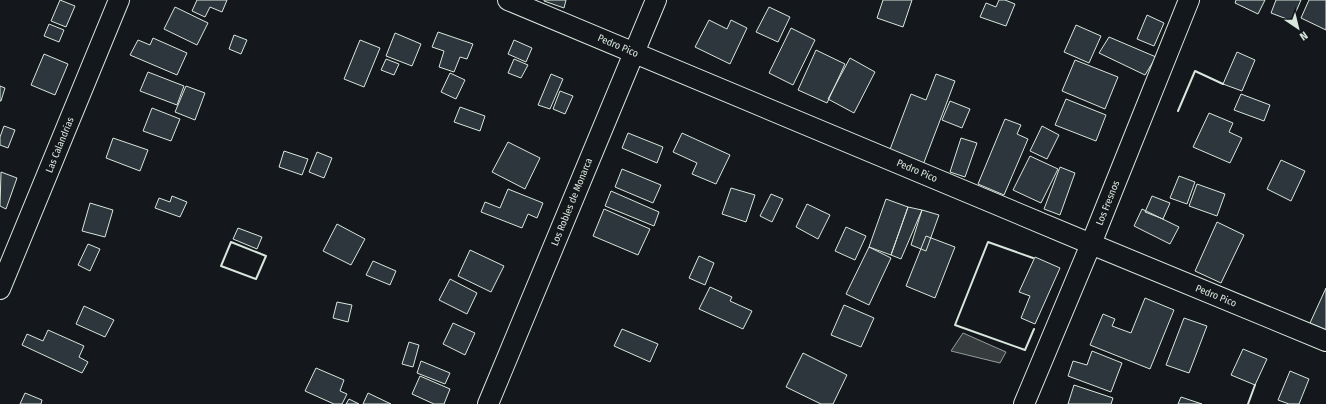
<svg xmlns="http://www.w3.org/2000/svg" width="1326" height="404" font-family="'Fira Sans Condensed',sans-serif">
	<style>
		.water { fill: #363b3e; stroke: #939e99 }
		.building { fill: #2c363c; stroke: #d8e6dc }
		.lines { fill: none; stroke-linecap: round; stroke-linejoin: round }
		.minor-casing { stroke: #d8e6dc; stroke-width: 22 }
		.minor { stroke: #14181c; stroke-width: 20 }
		.wall { stroke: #d8e6dc; stroke-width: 2 }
		.labels { text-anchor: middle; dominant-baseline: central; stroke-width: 3; stroke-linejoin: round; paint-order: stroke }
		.street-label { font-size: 10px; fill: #d8e6dc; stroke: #14181c }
	</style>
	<rect width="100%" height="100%" fill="#14181c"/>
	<!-- water -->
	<path class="water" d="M 963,333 L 1006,352 L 1000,363 L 951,351 Z"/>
	<!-- building -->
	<path class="building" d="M 60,0 L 75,6 L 66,27 L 51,21 Z
		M 197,0 L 227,0 L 222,12 L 210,7 L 205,17 L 192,11 Z
		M 544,0 L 566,0 L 564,8 L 544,1 Z
		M 883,0 L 912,0 L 903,27 L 877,18 Z
		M 999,0 L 1005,0 L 1015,4 L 1006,26 L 980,17 L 986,3 L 996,7 Z
		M 1236,0 L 1265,0 L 1258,14 L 1235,3 Z
		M 1276,0 L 1301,0 L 1292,21 L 1271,13 Z
		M 1309,0 L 1326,0 L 1326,30 L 1301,18 Z
		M 175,7 L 208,23 L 197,45 L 164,29 Z
		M 769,7 L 790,17 L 778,42 L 756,32 Z
		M 1147,15 L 1164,23 L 1154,46 L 1137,39 Z
		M 709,20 L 727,29 L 731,20 L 747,28 L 730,64 L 695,47 Z
		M 49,24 L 64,30 L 59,42 L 44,36 Z
		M 1076,25 L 1101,36 L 1089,63 L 1064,52 Z
		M 791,28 L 815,40 L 793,85 L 769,73 Z
		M 438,32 L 473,44 L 467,59 L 460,57 L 454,72 L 439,67 L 444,51 L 432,47 Z
		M 395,33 L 421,44 L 412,66 L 386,56 Z
		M 234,35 L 247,40 L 241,54 L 229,49 Z
		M 1109,37 L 1156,57 L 1145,75 L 1099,53 Z
		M 153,38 L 187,53 L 177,75 L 130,55 L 138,40 L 150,45 Z
		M 360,40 L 380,48 L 364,87 L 344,79 Z
		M 514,40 L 532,48 L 526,62 L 508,54 Z
		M 816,50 L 845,64 L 827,103 L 798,90 Z
		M 1237,52 L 1255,60 L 1242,91 L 1223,84 Z
		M 44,54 L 68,64 L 55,95 L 31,85 Z
		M 850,58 L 875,72 L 854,113 L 828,99 Z
		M 386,59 L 399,64 L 394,75 L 381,70 Z
		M 514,59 L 528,65 L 521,78 L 508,73 Z
		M 1075,60 L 1118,77 L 1105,109 L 1062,91 Z
		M 148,72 L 184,86 L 177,105 L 140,91 Z
		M 450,73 L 465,80 L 456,99 L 441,92 Z
		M 551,74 L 563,79 L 550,109 L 538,105 Z
		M 936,74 L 955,81 L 923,165 L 889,152 L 911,94 L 926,100 Z
		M 0,86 L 5,88 L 1,101 L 0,101 Z
		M 186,86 L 205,93 L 195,120 L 175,112 Z
		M 560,91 L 573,96 L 565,114 L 553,109 Z
		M 1241,94 L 1270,105 L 1264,121 L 1234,110 Z
		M 1066,99 L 1106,115 L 1096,141 L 1055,125 Z
		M 950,101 L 970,109 L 962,128 L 942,120 Z
		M 460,107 L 485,116 L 480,131 L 454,122 Z
		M 152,108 L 180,119 L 171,141 L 143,131 Z
		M 1209,113 L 1233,123 L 1229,132 L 1242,138 L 1230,163 L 1193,147 Z
		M 1005,119 L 1021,125 L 1017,134 L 1028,139 L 1004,195 L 978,184 Z
		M 4,126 L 15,130 L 8,148 L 0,145 L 0,137 Z
		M 1042,126 L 1059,135 L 1047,159 L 1030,151 Z
		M 628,133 L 663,147 L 657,163 L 622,148 Z
		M 682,133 L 730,155 L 716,184 L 692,174 L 697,163 L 673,152 Z
		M 113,138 L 148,150 L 140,171 L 106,158 Z
		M 961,138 L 977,143 L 965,177 L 950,172 Z
		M 508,142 L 540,158 L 525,189 L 492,172 Z
		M 284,151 L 308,159 L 302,175 L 279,167 Z
		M 317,152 L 332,158 L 324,178 L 309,172 Z
		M 1030,156 L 1058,169 L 1041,203 L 1013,190 Z
		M 1281,160 L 1305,171 L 1291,201 L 1267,189 Z
		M 1060,167 L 1075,173 L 1060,215 L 1044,209 Z
		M 622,169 L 661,185 L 653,203 L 615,187 Z
		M 1,172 L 17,178 L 6,209 L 0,206 Z
		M 1179,176 L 1195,182 L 1187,204 L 1170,198 Z
		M 1197,184 L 1225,194 L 1217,216 L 1189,206 Z
		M 731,188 L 755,195 L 746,222 L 722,214 Z
		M 508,189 L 543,203 L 537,218 L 528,214 L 522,228 L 481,212 L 485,202 L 500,208 Z
		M 611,191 L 659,212 L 654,226 L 605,206 Z
		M 771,194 L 783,199 L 772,222 L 760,216 Z
		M 172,196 L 187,202 L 180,217 L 155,208 L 159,198 L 170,202 Z
		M 1152,196 L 1170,203 L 1163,219 L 1145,212 Z
		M 886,199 L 908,207 L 891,255 L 869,247 Z
		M 90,203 L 113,210 L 105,237 L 82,231 Z
		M 807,204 L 830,215 L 818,239 L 796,227 Z
		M 908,207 L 922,210 L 901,259 L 891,255 Z
		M 604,209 L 650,229 L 638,255 L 593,236 Z
		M 1142,209 L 1179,227 L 1170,244 L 1134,226 Z
		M 922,210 L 939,215 L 926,251 L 911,245 Z
		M 1217,222 L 1244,235 L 1221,283 L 1195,271 Z
		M 337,224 L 365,239 L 351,265 L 323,251 Z
		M 846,227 L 866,236 L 855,260 L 835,251 Z
		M 238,228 L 262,237 L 257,249 L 233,239 Z
		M 926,236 L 955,247 L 935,298 L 906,286 Z
		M 88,244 L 100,249 L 90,271 L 78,265 Z
		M 869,247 L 891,258 L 869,305 L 846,294 Z
		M 470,250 L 504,266 L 491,292 L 458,276 Z
		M 699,256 L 714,263 L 705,285 L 689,278 Z
		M 1035,257 L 1060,268 L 1035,324 L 1021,318 L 1030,296 L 1019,292 Z
		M 373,261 L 396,271 L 390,285 L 366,275 Z
		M 450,279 L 477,293 L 467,314 L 439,300 Z
		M 710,287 L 732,297 L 730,301 L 752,311 L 743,329 L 699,309 Z
		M 1326,288 L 1326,330 L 1310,323 Z
		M 1145,298 L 1174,310 L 1150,369 L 1090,345 L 1103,314 L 1115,319 L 1112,326 L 1131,333 Z
		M 337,302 L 352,305 L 348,322 L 333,318 Z
		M 844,305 L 874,318 L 861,347 L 831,335 Z
		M 84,306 L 114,320 L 105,337 L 76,324 Z
		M 1184,318 L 1207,326 L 1189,373 L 1166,365 Z
		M 453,323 L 475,333 L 465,355 L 443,344 Z
		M 622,329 L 658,344 L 650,362 L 614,346 Z
		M 48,330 L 84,346 L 79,357 L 88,362 L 82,373 L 22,345 L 27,334 L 43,341 Z
		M 409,342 L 419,345 L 413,367 L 402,364 Z
		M 1243,349 L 1267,359 L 1255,385 L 1231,375 Z
		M 1092,351 L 1122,363 L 1111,392 L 1068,376 L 1073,361 L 1087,365 Z
		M 803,353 L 847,375 L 833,404 L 821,404 L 786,387 Z
		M 421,361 L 450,373 L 445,384 L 417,373 Z
		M 316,368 L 344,380 L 340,391 L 347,394 L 342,404 L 334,404 L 305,391 Z
		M 1290,371 L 1309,379 L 1299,404 L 1289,404 L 1278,400 Z
		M 420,376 L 450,389 L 444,404 L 434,404 L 412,394 Z
		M 1074,385 L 1113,398 L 1111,404 L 1068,404 Z
		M 25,393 L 42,400 L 41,404 L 20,404 Z
		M 368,393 L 391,404 L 363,404 Z
		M 1181,397 L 1202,404 L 1178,404 Z
		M 349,399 L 359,404 L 346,404 Z"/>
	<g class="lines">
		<!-- minor casing -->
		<g class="minor-casing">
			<path id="minor" d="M 508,0 L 1091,244 L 1326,341
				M 0,289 L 119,0
				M 488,404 L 656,0
				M 1024,404 L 1091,244 L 1189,0"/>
		</g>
		<!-- minor -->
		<use href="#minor" class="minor"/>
		<!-- wall -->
		<path class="wall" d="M 1178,111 L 1195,71 L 1223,84
			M 231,242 L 266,256 L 256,279 L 221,266 Z
			M 1033,258 L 988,242 L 955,325 L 1025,350 L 1034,329
			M 1248,404 L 1255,385"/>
	</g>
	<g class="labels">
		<!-- street labels -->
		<g class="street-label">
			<text transform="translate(618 46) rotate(23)">Pedro Pico</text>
			<text transform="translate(60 145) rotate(-68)">Las Calandrias</text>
			<text transform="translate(917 171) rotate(23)">Pedro Pico</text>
			<text transform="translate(572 202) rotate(-68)">Los Robles de Monarca</text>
			<text transform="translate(1108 203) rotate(-68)">Los Fresnos</text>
			<text transform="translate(1216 296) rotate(22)">Pedro Pico</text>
		</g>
	</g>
	<!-- north arrow -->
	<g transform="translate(1298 28) rotate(145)" stroke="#14181c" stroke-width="3" paint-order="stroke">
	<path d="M0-3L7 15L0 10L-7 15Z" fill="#d8e6dc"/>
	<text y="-6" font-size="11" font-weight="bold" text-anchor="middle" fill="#d8e6dc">N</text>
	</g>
</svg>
